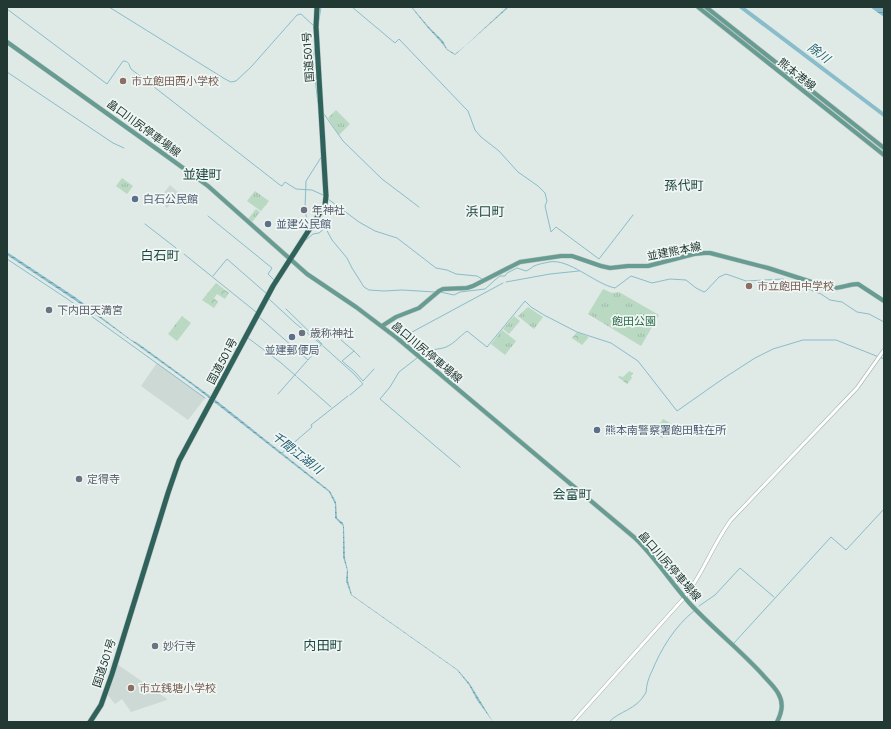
<svg xmlns="http://www.w3.org/2000/svg" width="891" height="729" font-family="Jost,'Noto Sans JP',sans-serif">
	<style>
		.built { fill: #cdd9d4 }
		.grass { fill: url(#grass-tufts) }
		.forest { fill: url(#forest-crowns) }
		.water { fill: url(#water-rules) }
		.lines { fill: none; stroke-linecap: round; stroke-linejoin: round }
		.stream { stroke: #89bdcb; stroke-width: 1 }
		.river { stroke: #89bdcb; stroke-width: 4 }
		.minor-casing { stroke: #a2b0ac; stroke-width: 4 }
		.major-casing { stroke: #bcc3c2; stroke-width: 5 }
		.highway-casing { stroke: #bcc3c2; stroke-width: 6 }
		.minor { stroke: #fff; stroke-width: 3 }
		.major { stroke: #669c91; stroke-width: 4 }
		.highway { stroke: #2f625b; stroke-width: 5 }
		.education-dot { fill: #8d6e63; stroke: #eff6f3; stroke-width: 1.5 }
		.service-dot { fill: #5c6f8a; stroke: #eff6f3; stroke-width: 1.5 }
		.worship-dot { fill: #6b7280; stroke: #eff6f3; stroke-width: 1.5 }
		.labels { text-anchor: middle; dominant-baseline: central; stroke-width: 3.5; stroke-linejoin: round; paint-order: stroke }
		.street-label { font-size: 11px; fill: #213833; stroke: #eff6f3 }
		.education-label { font-size: 11px; fill: #785e54; stroke: #eff6f3; text-anchor: start }
		.service-label { font-size: 11px; fill: #4e5e75; stroke: #eff6f3; text-anchor: start }
		.worship-label { font-size: 11px; fill: #5b616d; stroke: #eff6f3; text-anchor: start }
		.park-label { font-size: 11px; fill: #2e6c4a; stroke: #eff6f3 }
		.water-label { font-size: 12px; font-style: italic; fill: #205d6f; stroke: #eff6f3 }
		.quarter-label { font-size: 13px; fill: #1f4841; stroke: #eff6f3 }
	</style>
	<defs>
		<pattern id="grass-tufts" width="24" height="20" patternUnits="userSpaceOnUse"><rect width="24" height="20" fill="#b9d9c3"/><path d="M3 7l-1-3M5 7V3M7 7l1-3M15 17l-1-3M17 17v-4M19 17l1-3" fill="none" stroke="#9fbba8"/></pattern>
		<pattern id="forest-crowns" width="20" height="18" patternUnits="userSpaceOnUse"><rect width="20" height="18" fill="#b9d9c3"/><path d="M2 6a3 3 0 1 1 6 0M12 15a3 3 0 1 1 6 0" fill="none" stroke="#9fbba8"/></pattern>
		<pattern id="water-rules" width="6" height="5" patternUnits="userSpaceOnUse"><rect width="6" height="5" fill="#89bdcb"/><path d="M0 2.5h6" fill="none" stroke="#709ba5"/></pattern>
	</defs>
	<rect width="100%" height="100%" fill="#dfe9e5"/>
	<!-- built -->
	<path class="built" d="M 170,185 L 179,193 L 167,208 L 158,200 Z
		M 157,363 L 205,398 L 188,420 L 141,386 Z
		M 117,664 L 167,699 L 167,700 L 131,712 L 122,699 L 115,704 L 107,694 Z"/>
	<!-- grass -->
	<path class="grass" d="M 336,110 L 350,124 L 339,135 L 328,118 Z
		M 122,178 L 133,186 L 127,194 L 116,186 Z
		M 255,191 L 269,201 L 261,211 L 247,201 Z
		M 256,209 L 260,212 L 252,222 L 248,219 Z
		M 603,289 L 612,293 L 619,292 L 659,315 L 641,346 L 588,314 Z
		M 528,307 L 543,317 L 534,329 L 518,316 Z
		M 182,316 L 191,323 L 177,341 L 168,334 Z
		M 514,316 L 520,321 L 509,334 L 503,329 Z
		M 502,330 L 516,341 L 505,355 L 491,344 Z"/>
	<!-- forest -->
	<path class="forest" d="M 216,283 L 229,293 L 225,299 L 217,294 L 214,298 L 218,302 L 214,308 L 202,300 Z
		M 577,332 L 589,337 L 582,345 L 572,338 Z
		M 629,371 L 633,373 L 631,376 L 632,378 L 627,384 L 618,377 L 619,376 L 623,377 Z
		M 663,419 L 674,425 L 667,435 L 665,435 L 662,438 L 654,433 Z"/>
	<!-- water -->
	<path class="water" d="M 411,7 L 412,7 L 428,26 L 443,41 L 447,49 L 455,54 L 465,46 L 507,7 L 509,7 L 455,55 L 447,50 L 441,42 L 428,28 Z
		M 870,7 L 884,7 L 884,17 Z
		M 7,252 L 75,297 L 130,339 L 139,344 L 217,401 L 330,491 L 336,502 L 337,518 L 343,523 L 344,527 L 345,558 L 348,571 L 348,581 L 352,595 L 458,670 L 470,684 L 493,722 L 477,700 L 469,685 L 457,670 L 351,595 L 346,581 L 347,570 L 343,557 L 343,526 L 335,518 L 335,504 L 329,492 L 191,384 L 82,305 L 7,255 Z"/>
	<g class="lines">
		<!-- stream -->
		<path class="stream" d="M 109,7 L 225,79 L 231,82 L 236,81 L 251,67 L 297,15 L 301,14 L 314,26
			M 352,7 L 395,43 L 399,39 L 465,108 L 468,111 L 475,130 L 481,137 L 499,151 L 518,172 L 538,186 L 545,193 L 547,201 L 545,206 L 551,232 L 556,227 L 599,259 L 633,215
			M 7,9 L 107,84 L 123,61 C 129,61 129,65 131,69 L 280,185 L 282,186 L 285,182 L 296,189 L 312,190 L 323,195
			M 319,20 L 321,7
			M 315,47 L 313,61 L 318,103
			M 7,72 L 113,143 L 124,148
			M 324,114 L 343,141 L 382,179 L 419,207
			M 328,199 L 359,222 L 375,231 L 397,238 L 436,268 L 447,270 L 456,274 L 477,276 L 482,279
			M 208,216 L 272,268 L 268,274 L 274,280
			M 310,223 L 307,222 L 305,208 L 306,181 L 322,156
			M 145,224 L 176,248
			M 315,224 L 325,227 L 332,240 L 347,258 L 352,268 L 364,287 L 369,290 L 384,291 L 402,290 L 435,292
			M 306,240 L 313,234 L 319,233 L 325,228
			M 184,254 L 256,312
			M 7,259 L 69,300 L 205,398
			M 213,276 L 227,259 L 267,294
			M 506,282 L 550,274 L 579,271
			M 440,292 L 454,295 L 460,292 L 485,289 L 495,280 L 500,276 L 505,276 L 507,273 L 517,268 L 526,271 C 529,270 531,268 534,266 C 538,264 545,263 549,262 C 569,258 595,284 615,288 L 631,276 L 652,283 L 670,279 L 686,280 L 696,288 L 704,292 L 706,291 L 719,277 L 726,274 L 746,281 L 783,279 L 821,294 L 830,300 L 842,302 L 857,312 L 869,314 L 884,322
			M 269,299 L 295,323 L 322,345
			M 286,309 L 322,344
			M 259,317 L 308,360 L 321,345
			M 334,334 L 354,351 L 342,361 L 355,372 L 363,381 L 374,369
			M 248,338 L 280,362 L 296,376
			M 401,338 L 503,283
			M 323,346 L 354,374 L 363,384 L 350,395
			M 354,351 L 360,357
			M 422,354 C 429,349 435,350 443,348 C 452,346 460,336 467,331 L 487,347 L 525,301 L 531,307 L 544,315 L 577,332 L 611,343 L 638,361 L 677,411 L 724,378 L 755,358 L 773,349 L 803,340 L 836,340 L 884,359
			M 417,358 L 399,372 L 390,387 L 380,399 L 460,467
			M 297,377 L 331,407
			M 278,394 L 307,361
			M 282,453 L 312,427 L 311,425 L 348,396
			M 699,606 L 715,595 L 740,568 L 774,597
			M 734,643 L 831,537 L 846,550 L 884,509
			M 609,722 C 619,711 636,710 645,694 C 647,692 646,688 647,685 C 648,680 650,675 652,671 C 661,649 675,626 694,611"/>
		<!-- river -->
		<path class="river" d="M 741,7 L 884,115"/>
		<!-- minor casing -->
		<g class="minor-casing">
			<path id="minor" d="M 573,722 L 684,598 C 703,574 713,544 731,520 L 857,388 L 884,350"/>
		</g>
		<!-- major casing -->
		<g class="major-casing">
			<path id="major" d="M 698,7 L 884,155
				M 706,7 L 884,148
				M 7,42 L 161,152 L 208,186 L 307,274 L 356,307 L 397,338 L 635,538 C 657,559 673,586 694,608 C 716,631 741,651 762,674 C 767,680 774,686 778,693 C 784,703 782,712 777,722
				M 382,326 L 396,317 L 419,308 L 439,291 L 443,289 L 467,288 L 473,286 L 520,262 L 561,256 L 572,256 L 601,266 L 610,268 L 628,266 L 648,266 L 694,254 L 704,253 L 710,253 L 768,268 L 830,288 C 840,289 848,284 858,284 L 884,301"/>
		</g>
		<!-- highway casing -->
		<g class="highway-casing">
			<path id="highway" d="M 90,722 L 101,705 L 112,674 L 168,493 L 179,461 L 273,286 L 325,205 L 326,196 L 316,27 L 317,7"/>
		</g>
		<!-- minor -->
		<use href="#minor" class="minor"/>
		<!-- major -->
		<use href="#major" class="major"/>
		<!-- highway -->
		<use href="#highway" class="highway"/>
	</g>
	<!-- markers -->
	<g class="education-dot">
		<circle cx="123" cy="81" r="4"/>
		<circle cx="749" cy="286" r="4"/>
		<circle cx="131" cy="688" r="4"/>
	</g>
	<g class="service-dot">
		<circle cx="135" cy="199" r="4"/>
		<circle cx="268" cy="224" r="4"/>
		<circle cx="292" cy="337" r="4"/>
		<circle cx="597" cy="430" r="4"/>
	</g>
	<g class="worship-dot">
		<circle cx="304" cy="210" r="4"/>
		<circle cx="49" cy="310" r="4"/>
		<circle cx="302" cy="333" r="4"/>
		<circle cx="79" cy="479" r="4"/>
		<circle cx="155" cy="646" r="4"/>
	</g>
	<g class="labels">
		<!-- street labels -->
		<g class="street-label">
			<text transform="translate(308 57) rotate(-94)">国道501号</text>
			<text transform="translate(797 74) rotate(38)">熊本港線</text>
			<text transform="translate(144 128) rotate(36)">畠口川尻停車場線</text>
			<text transform="translate(674 251) rotate(-11)">並建熊本線</text>
			<text transform="translate(427 352) rotate(40)">畠口川尻停車場線</text>
			<text transform="translate(222 361) rotate(-62)">国道501号</text>
			<text transform="translate(670 566) rotate(49)">畠口川尻停車場線</text>
			<text transform="translate(104 663) rotate(-72)">国道501号</text>
		</g>
		<!-- education labels -->
		<g class="education-label">
			<text x="131" y="81">市立飽田西小学校</text>
			<text x="757" y="286">市立飽田中学校</text>
			<text x="139" y="688">市立銭塘小学校</text>
		</g>
		<!-- service labels -->
		<g class="service-label">
			<text x="143" y="199">白石公民館</text>
			<text x="276" y="224">並建公民館</text>
			<text x="292" y="350" text-anchor="middle">並建郵便局</text>
			<text x="605" y="430">熊本南警察署飽田駐在所</text>
		</g>
		<!-- worship labels -->
		<g class="worship-label">
			<text x="312" y="210">年神社</text>
			<text x="57" y="310">下内田天満宮</text>
			<text x="310" y="333">歳称神社</text>
			<text x="87" y="479">定得寺</text>
			<text x="163" y="646">妙行寺</text>
		</g>
		<!-- park labels -->
		<g class="park-label">
			<text x="634" y="321">飽田公園</text>
		</g>
		<!-- water labels -->
		<g class="water-label">
			<text transform="translate(819 53) rotate(37)">除川</text>
			<text transform="translate(297 453) rotate(38)">千間江湖川</text>
		</g>
		<!-- quarter labels -->
		<g class="quarter-label">
			<text x="202" y="174">並建町</text>
			<text x="684" y="185">孫代町</text>
			<text x="485" y="211">浜口町</text>
			<text x="160" y="255">白石町</text>
			<text x="572" y="494">会富町</text>
			<text x="323" y="645">内田町</text>
		</g>
	</g>
	<!-- border -->
	<rect width="891" height="729" fill="none" stroke="#213833" stroke-width="16"/>
</svg>
